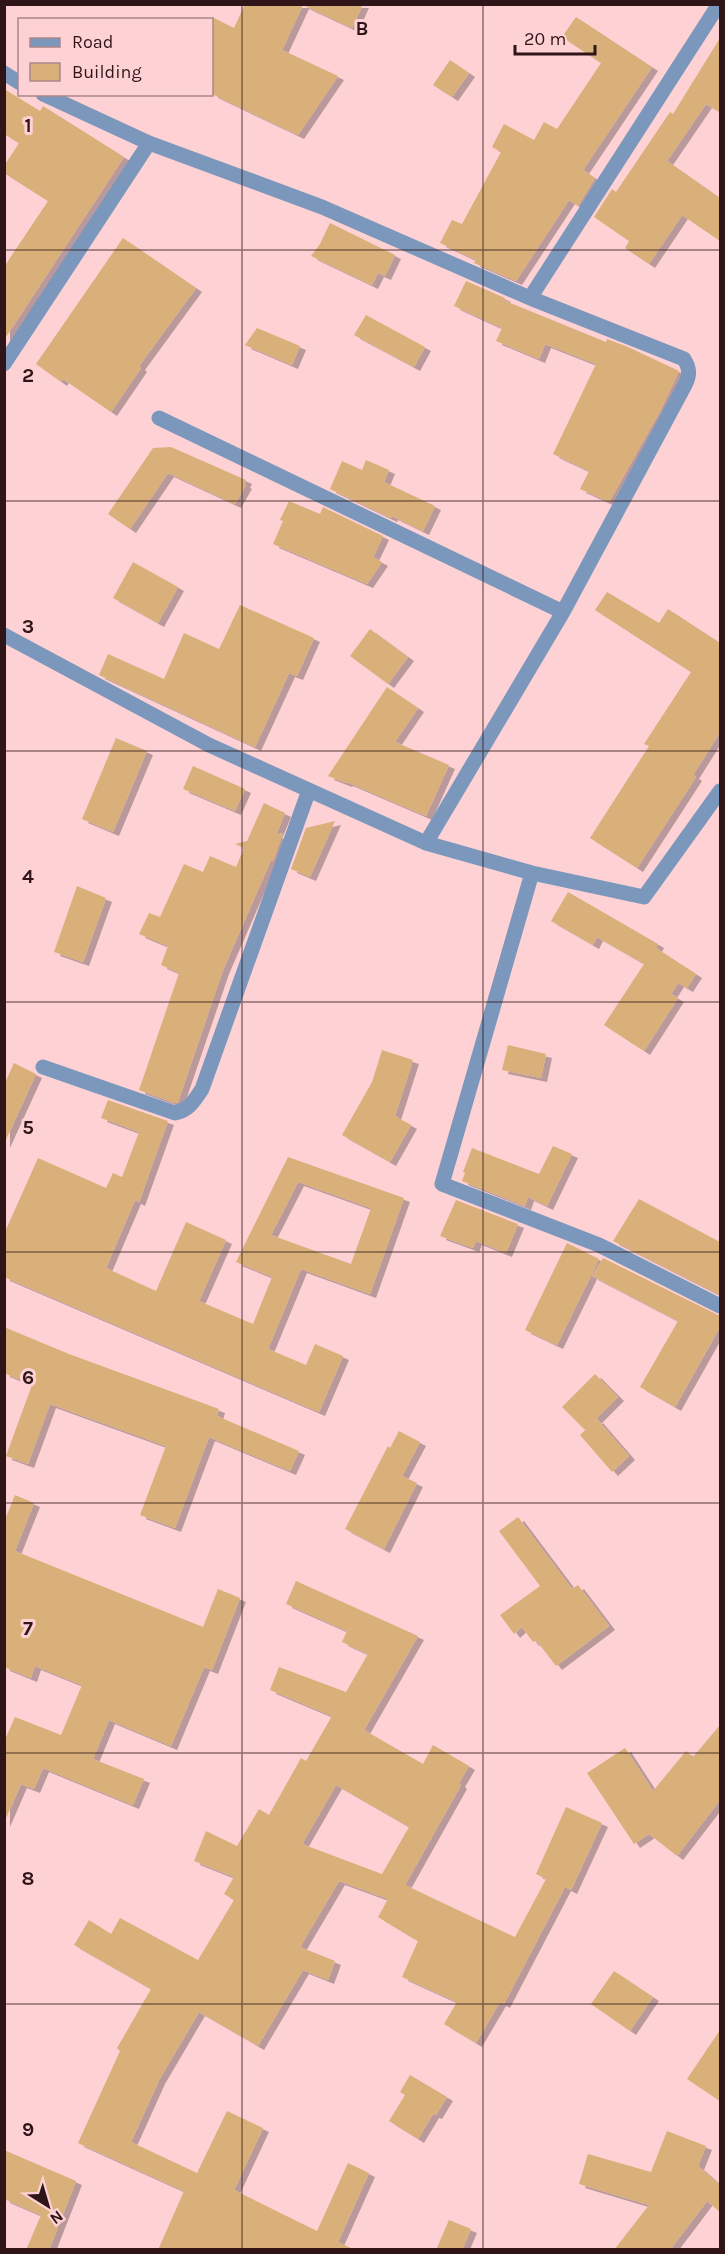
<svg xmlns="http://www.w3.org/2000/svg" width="725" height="2254" font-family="Karla,sans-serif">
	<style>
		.building { fill: #d9b079; fill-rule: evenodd; filter: url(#shadow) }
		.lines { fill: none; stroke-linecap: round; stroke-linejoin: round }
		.minor { stroke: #7b98bc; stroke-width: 15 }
		.grid { fill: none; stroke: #2f1518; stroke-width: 1.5; stroke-opacity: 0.55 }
		.grid-label { font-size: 20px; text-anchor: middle; font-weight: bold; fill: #2f1518; stroke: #fed1d4; stroke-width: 6; stroke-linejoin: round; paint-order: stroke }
	</style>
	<defs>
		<filter id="shadow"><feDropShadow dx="6" dy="4" stdDeviation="0" flood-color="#0004"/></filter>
	</defs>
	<rect width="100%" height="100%" fill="#fed1d4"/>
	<!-- building -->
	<path class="building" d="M 245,4 L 363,4 L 352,28 L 303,5 L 282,50 L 338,76 L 298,135 L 212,94 L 212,17 L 234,28 Z
		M 576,17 L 652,67 L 583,170 L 595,178 L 578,206 L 569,200 L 516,281 L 474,263 L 476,260 L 440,243 L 452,220 L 462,224 L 501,152 L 492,147 L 504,124 L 534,140 L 544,122 L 557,129 L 601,63 L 562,37 Z
		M 720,38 L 720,112 L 706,104 L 667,161 L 720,198 L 720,241 L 682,215 L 649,264 L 625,248 L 629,241 L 594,217 L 612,189 L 616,192 L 670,112 L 673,114 Z
		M 450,60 L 469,73 L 452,97 L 433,85 Z
		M 4,89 L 40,111 L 43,106 L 124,157 L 4,340 L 4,267 L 48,201 L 4,173 L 4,166 L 19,143 L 4,134 Z
		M 330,223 L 395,255 L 385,276 L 378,273 L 372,285 L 311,256 L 320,244 Z
		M 123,238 L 196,288 L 139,366 L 141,368 L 111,412 L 63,379 L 61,382 L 36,364 Z
		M 466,281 L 505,298 L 503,300 L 606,342 L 607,339 L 628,347 L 679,371 L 659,413 L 609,502 L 580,489 L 589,471 L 553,454 L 596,364 L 545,344 L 539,359 L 496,341 L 502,328 L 454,306 Z
		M 366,315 L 425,347 L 414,367 L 354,335 Z
		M 257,328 L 300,346 L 292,365 L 245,345 Z
		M 171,447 L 246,480 L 244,484 L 246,485 L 235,504 L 168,473 L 130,529 L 108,514 L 153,448 Z
		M 366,460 L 389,470 L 384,482 L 435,506 L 423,531 L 392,516 L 391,518 L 330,489 L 342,461 L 362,470 Z
		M 289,501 L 320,514 L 323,507 L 383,536 L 373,557 L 382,562 L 367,584 L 273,544 L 283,521 L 280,520 Z
		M 133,562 L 178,587 L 158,623 L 113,598 Z
		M 607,592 L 659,623 L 668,609 L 720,643 L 720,732 L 693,775 L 696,777 L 637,868 L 590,838 L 649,746 L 644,744 L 691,672 L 595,610 Z
		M 240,605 L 314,638 L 297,676 L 289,673 L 255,747 L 99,675 L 108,654 L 164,679 L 184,633 L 219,649 Z
		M 370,629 L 408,657 L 388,684 L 350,656 Z
		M 387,687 L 418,708 L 395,742 L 449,765 L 426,816 L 347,782 L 346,783 L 328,776 Z
		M 116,738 L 147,751 L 113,832 L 82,819 Z
		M 193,766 L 245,789 L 235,811 L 183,789 Z
		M 264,803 L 285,813 L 276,835 L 283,833 L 273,861 L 271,860 L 223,970 L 178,1102 L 175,1103 L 139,1090 L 179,973 L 161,965 L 168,946 L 139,934 L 149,913 L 160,917 L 184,864 L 203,872 L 210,856 L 236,867 L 244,848 L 235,844 L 247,841 Z
		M 335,821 L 310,877 L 291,869 L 306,828 Z
		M 77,886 L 106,898 L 83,962 L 54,952 Z
		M 568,892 L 658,944 L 656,948 L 696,974 L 687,988 L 678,983 L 671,994 L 678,998 L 644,1051 L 604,1025 L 644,964 L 597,937 L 593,945 L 551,921 Z
		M 508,1045 L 546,1054 L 541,1078 L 502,1070 Z
		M 382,1050 L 413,1060 L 395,1116 L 411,1125 L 390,1162 L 342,1135 L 372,1082 Z
		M 14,1063 L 36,1074 L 4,1144 L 4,1085 Z
		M 108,1100 L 168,1121 L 139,1202 L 135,1200 L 106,1268 L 156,1291 L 186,1222 L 226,1240 L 199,1301 L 253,1324 L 272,1277 L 236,1262 L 288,1157 L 404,1198 L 370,1294 L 301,1269 L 268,1349 L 306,1365 L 315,1344 L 343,1356 L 319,1412 L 4,1277 L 4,1234 L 38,1158 L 106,1188 L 113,1173 L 122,1177 L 139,1132 L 101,1118 ZM 298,1182 L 371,1208 L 351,1264 L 271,1235 Z
		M 553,1146 L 572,1154 L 547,1206 L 528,1197 L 525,1206 L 462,1181 L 465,1173 L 463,1172 L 472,1148 L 539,1174 Z
		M 639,1199 L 720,1242 L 720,1295 L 613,1241 Z
		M 456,1200 L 518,1224 L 506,1253 L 476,1241 L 473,1248 L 440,1236 Z
		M 567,1243 L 599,1259 L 557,1345 L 525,1330 Z
		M 603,1258 L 720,1316 L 720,1327 L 675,1407 L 640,1387 L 678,1321 L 592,1276 Z
		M 4,1327 L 69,1354 L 219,1409 L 217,1416 L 299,1451 L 290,1471 L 209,1437 L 175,1528 L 140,1515 L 166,1446 L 50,1404 L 28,1464 L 6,1456 L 32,1385 L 4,1373 Z
		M 595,1374 L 618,1397 L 585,1430 L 562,1407 Z
		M 597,1419 L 629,1456 L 612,1472 L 580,1435 Z
		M 399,1431 L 420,1442 L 402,1476 L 417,1483 L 384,1549 L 345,1529 L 388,1446 L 390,1448 Z
		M 15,1495 L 34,1503 L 15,1551 L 203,1627 L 218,1589 L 240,1598 L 212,1670 L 204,1667 L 171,1746 L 109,1720 L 93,1759 L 144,1779 L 133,1805 L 43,1768 L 34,1789 L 21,1784 L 4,1823 L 4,1742 L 15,1717 L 61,1735 L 82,1685 L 35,1666 L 31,1678 L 4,1667 L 4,1522 Z
		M 518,1517 L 572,1589 L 578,1585 L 609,1626 L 556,1666 L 536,1640 L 533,1642 L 522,1627 L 514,1634 L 500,1615 L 540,1586 L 499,1531 Z
		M 296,1581 L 418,1636 L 364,1730 L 423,1764 L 433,1745 L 469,1766 L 459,1783 L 461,1785 L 405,1885 L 515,1937 L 546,1879 L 536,1874 L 566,1807 L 602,1823 L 571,1890 L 565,1887 L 504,2004 L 500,2002 L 476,2043 L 444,2024 L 457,2002 L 402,1977 L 418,1941 L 378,1917 L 388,1899 L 339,1881 L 300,1947 L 335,1961 L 328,1980 L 303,1970 L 258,2046 L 199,2012 L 159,2080 L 131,2142 L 197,2173 L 227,2111 L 263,2128 L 234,2190 L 317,2231 L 348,2163 L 369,2173 L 338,2242 L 355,2250 L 158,2250 L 184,2191 L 78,2143 L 120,2051 L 117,2048 L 151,1989 L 74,1945 L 89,1920 L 111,1934 L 120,1918 L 198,1960 L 234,1900 L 224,1894 L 234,1877 L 194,1861 L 206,1831 L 237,1846 L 259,1809 L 269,1815 L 301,1758 L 306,1761 L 332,1716 L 270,1690 L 279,1667 L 346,1692 L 368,1654 L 342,1642 L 347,1631 L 286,1604 ZM 336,1785 L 409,1827 L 382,1874 L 302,1844 Z
		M 720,1725 L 720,1800 L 677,1856 L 649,1834 L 634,1844 L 587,1773 L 625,1748 L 653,1791 L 686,1751 L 693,1757 Z
		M 614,1971 L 653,1997 L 630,2031 L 591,2004 Z
		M 720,2030 L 720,2101 L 687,2079 Z
		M 410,2075 L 447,2097 L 436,2115 L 433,2114 L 418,2139 L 389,2121 L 405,2095 L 400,2092 Z
		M 667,2131 L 706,2146 L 698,2166 L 720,2185 L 720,2212 L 707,2201 L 670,2250 L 614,2250 L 649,2205 L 579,2184 L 588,2154 L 651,2172 Z
		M 4,2150 L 76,2181 L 49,2250 L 26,2250 L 41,2215 L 4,2199 Z
		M 449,2220 L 471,2229 L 462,2250 L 436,2250 Z"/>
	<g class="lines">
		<!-- minor -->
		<path class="minor" d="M 4,73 L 20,83
			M 43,94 L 149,143 L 322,207 L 530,298 L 684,359 C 690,369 690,375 685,385 L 563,612 L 426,843
			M 530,298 L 719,4
			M 4,364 L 149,143
			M 159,418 L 563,612
			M 4,635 L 209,745 L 426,843 L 532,873 L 442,1184 L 599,1245 L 720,1306
			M 532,873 L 644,897 L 720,791
			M 43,1067 L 175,1113 C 189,1110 194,1101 202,1089 L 309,790"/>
	</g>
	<!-- grid -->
	<path class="grid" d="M 242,4 L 242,2250M 483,4 L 483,2250M 4,250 L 720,250M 4,501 L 720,501M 4,751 L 720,751M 4,1002 L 720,1002M 4,1252 L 720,1252M 4,1503 L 720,1503M 4,1753 L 720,1753M 4,2004 L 720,2004"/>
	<g class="grid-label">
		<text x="362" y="35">B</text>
		<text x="28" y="132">1</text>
		<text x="28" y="382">2</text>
		<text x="28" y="633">3</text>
		<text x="28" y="883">4</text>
		<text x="28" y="1134">5</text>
		<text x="28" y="1384">6</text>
		<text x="28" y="1635">7</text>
		<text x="28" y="1885">8</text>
		<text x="28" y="2136">9</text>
	</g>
	<!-- border -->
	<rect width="725" height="2254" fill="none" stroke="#2f1518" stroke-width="12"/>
	<!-- legend -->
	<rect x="18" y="18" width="195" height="78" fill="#fed1d4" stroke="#ab8689" stroke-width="1.5"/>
	<rect x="30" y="38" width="30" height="9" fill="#7b98bc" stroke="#ab8689" stroke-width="1.5"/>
	<text x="72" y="48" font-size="18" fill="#2f1518">Road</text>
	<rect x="30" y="63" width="30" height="18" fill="#d9b079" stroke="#ab8689" stroke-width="1.5"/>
	<text x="72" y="78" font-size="18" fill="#2f1518">Building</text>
	<!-- north arrow -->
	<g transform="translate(48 2206) rotate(143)" stroke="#fed1d4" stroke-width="4.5" paint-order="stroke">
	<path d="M0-4.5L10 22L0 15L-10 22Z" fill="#2f1518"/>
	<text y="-9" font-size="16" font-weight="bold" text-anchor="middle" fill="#2f1518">N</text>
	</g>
	<!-- scale -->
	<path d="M515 45v9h80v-9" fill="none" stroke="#2f1518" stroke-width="3"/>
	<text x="524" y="45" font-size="18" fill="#2f1518" stroke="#fed1d4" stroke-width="4.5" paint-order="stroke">20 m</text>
</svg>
